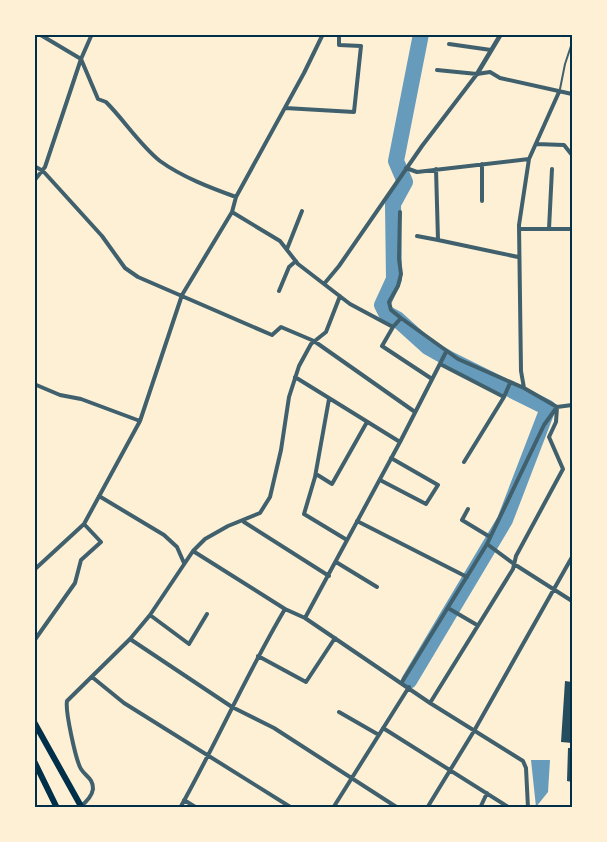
<svg xmlns="http://www.w3.org/2000/svg" width="607" height="842" font-family="Montserrat,sans-serif">
	<style>
		.water { fill: #669bbc }
		.lines { fill: none; stroke-linecap: round; stroke-linejoin: round }
		.river { stroke: #669bbc; stroke-width: 16 }
		.building { fill: #264d5e }
		.service { stroke: #3f606c; stroke-width: 2 }
		.minor { stroke: #3f606c; stroke-width: 4 }
		.tertiary { stroke: #3f606c; stroke-width: 4.5 }
		.trunk { stroke: #003049; stroke-width: 6 }
		.neatline { fill: none; stroke: #003049; stroke-width: 2 }
	</style>
	<rect width="100%" height="100%" fill="#fdf0d5"/>
	<!-- water -->
	<path class="water" d="M 531,760 L 550,760 L 548,792 L 536,807 Z"/>
	<g class="lines">
		<!-- river -->
		<path class="river" d="M 409,681 L 505,520 L 548,408 L 451,360 L 428,347 L 397,319 L 386,313 L 382,305 L 394,279 L 393,204 L 405,182 L 396,161 L 421,34"/>
	</g>
	<!-- building -->
	<path class="building" d="M 565,681 L 572,682 L 572,743 L 561,742 Z
		M 568,748 L 572,748 L 572,782 L 567,781 Z"/>
	<g class="lines">
		<!-- service -->
		<path class="service" d="M 560,89 L 565,64 L 572,43"/>
		<!-- minor -->
		<path class="minor" d="M 39,34 L 81,59 L 98,99 L 106,102 C 125,121 139,144 160,161 C 182,177 211,188 236,197
			M 449,44 L 491,50
			M 437,70 L 477,74 L 490,72 L 500,78 L 572,94
			M 285,108 L 354,112 L 361,46 L 339,45 L 339,34
			M 536,144 L 564,145 L 572,155
			M 482,164 L 482,201
			M 34,166 L 43,171 L 102,236 L 125,268 L 138,277 L 272,335 L 281,327 L 314,341 L 415,412
			M 406,168 L 417,172 L 529,159
			M 436,169 L 438,240 L 518,257
			M 34,181 L 45,167 L 81,59 L 92,34
			M 232,212 L 280,241 L 298,264 L 350,304 L 393,327 L 401,318 L 458,359 L 524,388 L 557,407 L 572,405
			M 400,212 L 399,259 L 401,274 L 398,286 L 389,302 L 391,310 L 401,318
			M 519,229 L 572,229
			M 549,229 L 552,169
			M 417,236 L 438,240
			M 287,249 L 302,211
			M 324,284 L 339,266 L 422,146 L 477,74
			M 279,291 L 289,267 L 296,261
			M 393,327 L 382,346 L 432,379
			M 440,364 L 504,397 L 464,462
			M 295,377 L 400,442
			M 34,384 L 60,395 L 81,399 L 140,421
			M 524,388 L 521,371 L 519,225 L 529,159 L 559,92
			M 504,397 L 510,383
			M 329,399 L 315,477 L 304,514 L 347,540
			M 316,474 L 332,484 L 367,422
			M 380,480 L 426,504 L 438,485 L 391,458
			M 99,496 L 164,535 L 177,547 L 184,563
			M 468,509 L 462,520 L 490,537
			M 357,521 L 467,577
			M 244,522 L 329,576
			M 487,544 L 514,564 L 572,601
			M 193,551 L 285,609 L 305,618 L 430,703 L 523,761 L 526,768 L 528,808
			M 336,562 L 377,587
			M 34,570 L 84,524 L 140,421 L 182,295 L 232,212 L 236,197 L 304,73 L 323,34
			M 448,608 L 477,625
			M 150,615 L 189,644 L 207,614
			M 305,618 L 400,442 L 446,352
			M 130,639 L 232,707 L 274,728 L 398,808
			M 34,641 L 75,583 L 81,560 L 101,542 L 84,524
			M 258,656 L 306,682 L 335,638
			M 92,677 L 124,703 L 292,808
			M 402,682 L 487,544 L 544,425 L 557,407
			M 430,703 L 513,569 L 516,556 L 563,469 L 549,437 L 556,422 L 557,407
			M 339,712 L 379,735
			M 383,728 L 510,808
			M 184,800 L 197,808
			M 80,807 C 85,803 92,796 93,789 C 93,778 86,777 81,769 C 76,761 65,711 67,701 L 130,639 L 150,615 L 193,551 L 205,539 L 228,526 L 260,513 L 270,497 L 281,450 L 289,397 L 299,366 L 311,344 L 326,332 L 340,296
			M 180,808 C 217,742 247,673 285,609
			M 333,808 L 409,687
			M 427,808 L 474,731 L 572,557
			M 480,808 L 487,793"/>
		<!-- tertiary -->
		<path class="tertiary" d="M 477,74 L 501,34"/>
		<!-- trunk -->
		<path class="trunk" d="M 34,722 L 82,808
			M 34,761 L 57,808"/>
	</g>
	<!-- border -->
	<rect width="607" height="842" fill="none" stroke="#fdf0d5" stroke-width="72"/>
	<rect x="36" y="36" width="535" height="770" class="neatline"/>
</svg>
